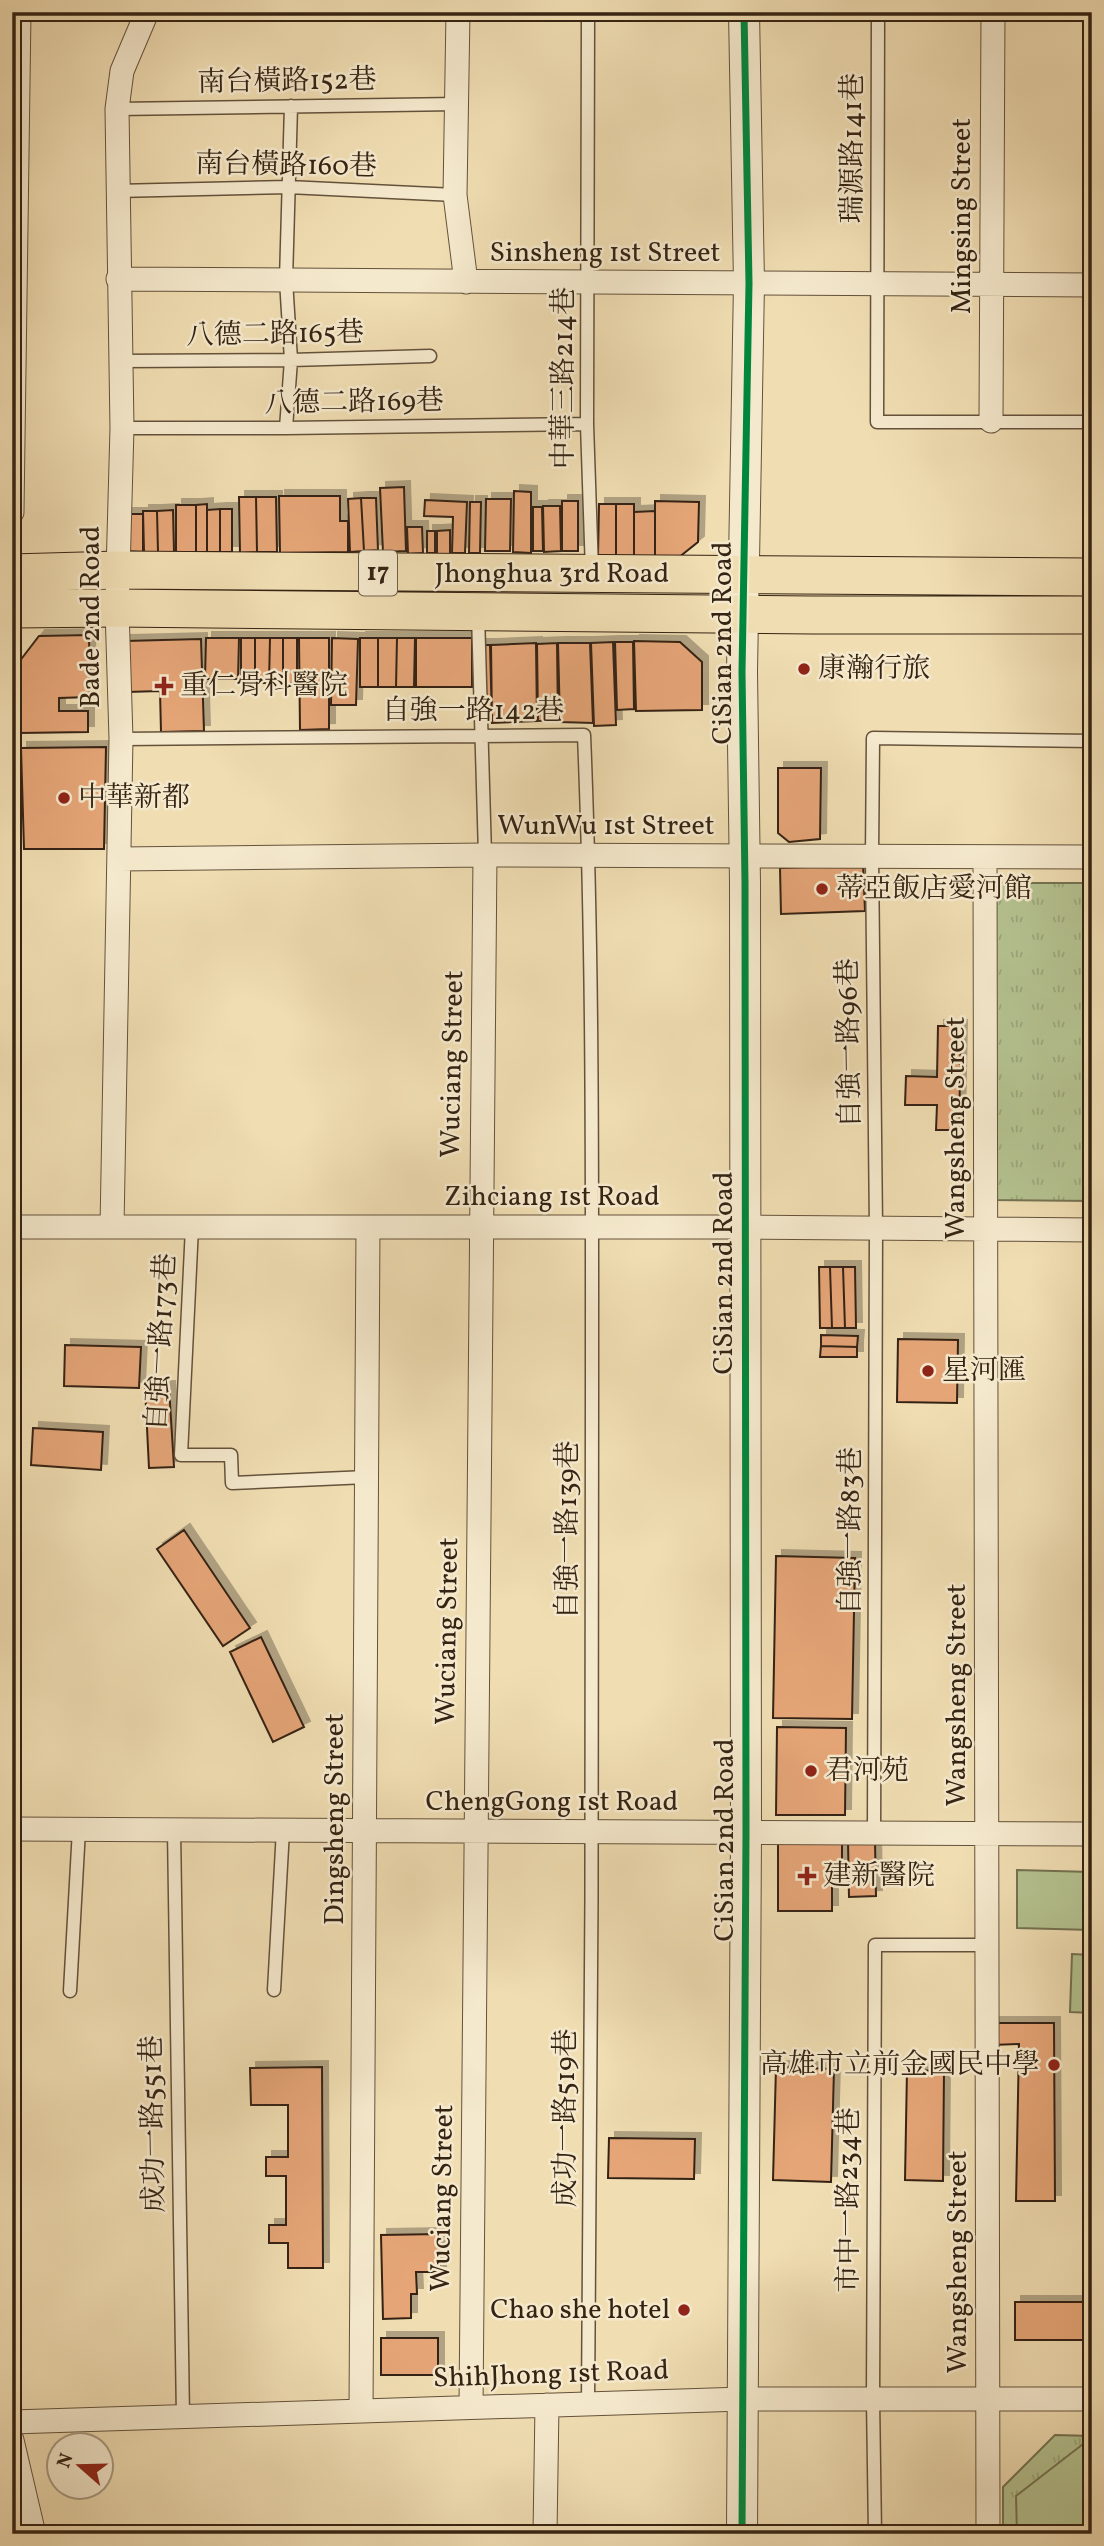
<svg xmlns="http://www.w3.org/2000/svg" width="1104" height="2546" font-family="Vollkorn,'Noto Serif TC',serif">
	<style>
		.park { fill: url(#park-tufts); stroke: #747252; stroke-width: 2 }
		.garden { fill: #b4c290; stroke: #747252; stroke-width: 2 }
		.building { fill: #e5a577; stroke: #352313; stroke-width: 2; filter: url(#shadow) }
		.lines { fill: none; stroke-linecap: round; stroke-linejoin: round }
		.service-casing { stroke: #64523b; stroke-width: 15 }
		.minor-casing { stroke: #64523b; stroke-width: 25 }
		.tertiary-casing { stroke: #64523b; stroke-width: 32 }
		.primary-casing { stroke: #352313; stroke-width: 39 }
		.service { stroke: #f5e9cd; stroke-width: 12 }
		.minor { stroke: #f5e9cd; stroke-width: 23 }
		.tertiary { stroke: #f5e9cd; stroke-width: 30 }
		.primary { stroke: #f0ddb2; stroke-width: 37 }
		.cycleway-casing { stroke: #f5e9cd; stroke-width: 11 }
		.cycleway { stroke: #00873e; stroke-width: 7 }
		.poi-dot { fill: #8f2418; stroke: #f5e9cd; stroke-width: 2.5 }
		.labels { text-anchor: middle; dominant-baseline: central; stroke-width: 5; stroke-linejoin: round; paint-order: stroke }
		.shield { fill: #f5e9cd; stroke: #6f5e4b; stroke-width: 2 }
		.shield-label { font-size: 26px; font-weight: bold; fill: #352313 }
		.street-label { font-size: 28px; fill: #352313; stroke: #f5e9cd }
		.poi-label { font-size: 28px; fill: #352313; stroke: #f5e9cd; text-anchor: start }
	</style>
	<defs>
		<pattern id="park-tufts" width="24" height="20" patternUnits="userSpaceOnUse" patternTransform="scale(1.75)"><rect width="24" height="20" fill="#b4c290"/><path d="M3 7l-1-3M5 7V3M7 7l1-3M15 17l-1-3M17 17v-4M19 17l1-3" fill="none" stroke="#9ba67b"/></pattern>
		<filter id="shadow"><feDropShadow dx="6" dy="-6" stdDeviation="0" flood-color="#0004"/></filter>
	</defs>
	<rect width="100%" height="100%" fill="#f0ddb2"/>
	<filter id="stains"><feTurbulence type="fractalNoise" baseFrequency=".00286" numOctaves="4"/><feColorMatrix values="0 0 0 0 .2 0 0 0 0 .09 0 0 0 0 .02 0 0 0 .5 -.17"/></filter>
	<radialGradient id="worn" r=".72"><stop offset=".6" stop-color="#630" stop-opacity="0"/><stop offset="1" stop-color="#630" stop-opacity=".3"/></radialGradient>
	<!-- park -->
	<path class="park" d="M 994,883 L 1092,883 L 1092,1201 L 991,1200 Z
		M 1055,2435 L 1092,2436 L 1092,2534 L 1003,2534 L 1003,2487 Z"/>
	<!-- garden -->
	<path class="garden" d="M 1017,1870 L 1092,1872 L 1092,1930 L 1017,1928 Z
		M 1072,1954 L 1092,1955 L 1092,2013 L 1070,2012 Z
		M 1083,2444 L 1092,2447 L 1092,2534 L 1017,2534 L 1016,2496 Z"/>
	<!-- building -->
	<path class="building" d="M 404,487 L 406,551 L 383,552 L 380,488 Z
		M 514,491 L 531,492 L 531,553 L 513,552 Z
		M 279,496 L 340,496 L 340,521 L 348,521 L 348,552 L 280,553 Z
		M 239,497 L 256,497 L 257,552 L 240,553 Z
		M 256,497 L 276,497 L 277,552 L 257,552 Z
		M 361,498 L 364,551 L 350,552 L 348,499 Z
		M 361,498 L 376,498 L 378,550 L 364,551 Z
		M 486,499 L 511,499 L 510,551 L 485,551 Z
		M 425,500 L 467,502 L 465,553 L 452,553 L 453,517 L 424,516 Z
		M 562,501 L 578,501 L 578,551 L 562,551 Z
		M 655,501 L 699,502 L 698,542 L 678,558 L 655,558 Z
		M 470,502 L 481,502 L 480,553 L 469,553 Z
		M 207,504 L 207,552 L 196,552 L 196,505 Z
		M 599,504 L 616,504 L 616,557 L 598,557 Z
		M 616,504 L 634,504 L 634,558 L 616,557 Z
		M 176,505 L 196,505 L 196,552 L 176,553 Z
		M 543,506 L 560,506 L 561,551 L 544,552 Z
		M 533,507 L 542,507 L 543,551 L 533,551 Z
		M 220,509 L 232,509 L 232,552 L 220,552 Z
		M 220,509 L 220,552 L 207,552 L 207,510 Z
		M 173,510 L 174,552 L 158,552 L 157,511 Z
		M 143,511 L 157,511 L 158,552 L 144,552 Z
		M 655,511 L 655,558 L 634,558 L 634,512 Z
		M 123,514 L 143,514 L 143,552 L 122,551 Z
		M 407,527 L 422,527 L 423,553 L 408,554 Z
		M 450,530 L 450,554 L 437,554 L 437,531 Z
		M 427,531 L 435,531 L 435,553 L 427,553 Z
		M 89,635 L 90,697 L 59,698 L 59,711 L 88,711 L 88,732 L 20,733 L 19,662 L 39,636 Z
		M 206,638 L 239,638 L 238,679 L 205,679 Z
		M 241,638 L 255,638 L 255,683 L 241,683 Z
		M 255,638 L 270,638 L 269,683 L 255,683 Z
		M 270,638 L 283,638 L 283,683 L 269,683 Z
		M 283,638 L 297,638 L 297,683 L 283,683 Z
		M 299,638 L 329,638 L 329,729 L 300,730 Z
		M 332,638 L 358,639 L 356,705 L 331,705 Z
		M 360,638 L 378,638 L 378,687 L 360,687 Z
		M 378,638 L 397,638 L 396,687 L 378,687 Z
		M 397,638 L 415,638 L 414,687 L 396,687 Z
		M 416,638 L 472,638 L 472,687 L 416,687 Z
		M 201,639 L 204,731 L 161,732 L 160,691 L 127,692 L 125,641 Z
		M 634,641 L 680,642 L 702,662 L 702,710 L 636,711 Z
		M 613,642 L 616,725 L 594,726 L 591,643 Z
		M 615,642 L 633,642 L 634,709 L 617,710 Z
		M 536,643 L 537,721 L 492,723 L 491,645 Z
		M 557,643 L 558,720 L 538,721 L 537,644 Z
		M 558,643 L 590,643 L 593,723 L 560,722 Z
		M 480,645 L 490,645 L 492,722 L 482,722 Z
		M 106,747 L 104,849 L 24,849 L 21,748 Z
		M 778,768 L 821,768 L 820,839 L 789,842 L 778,833 Z
		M 863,865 L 865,911 L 781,914 L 780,868 Z
		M 938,1026 L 961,1026 L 959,1130 L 936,1130 L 937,1105 L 905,1105 L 906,1076 L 937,1077 Z
		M 819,1267 L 830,1267 L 832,1328 L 820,1328 Z
		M 830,1267 L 843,1267 L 845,1328 L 832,1328 Z
		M 843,1267 L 855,1267 L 856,1328 L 845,1328 Z
		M 821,1335 L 858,1336 L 857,1347 L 821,1346 Z
		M 898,1339 L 958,1340 L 957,1403 L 897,1402 Z
		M 65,1345 L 141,1347 L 139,1388 L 64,1386 Z
		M 821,1346 L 857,1347 L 857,1357 L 820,1357 Z
		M 169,1387 L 174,1467 L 149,1468 L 145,1388 Z
		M 33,1428 L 103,1432 L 101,1470 L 31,1465 Z
		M 184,1530 L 250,1628 L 223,1646 L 157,1549 Z
		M 776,1556 L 855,1558 L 852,1719 L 773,1718 Z
		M 261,1637 L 304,1727 L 273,1742 L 230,1652 Z
		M 777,1727 L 846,1728 L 845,1815 L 776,1815 Z
		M 778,1841 L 842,1841 L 842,1869 L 836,1869 L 835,1884 L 832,1884 L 832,1911 L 778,1911 Z
		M 848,1841 L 875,1841 L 876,1896 L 849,1897 Z
		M 993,2023 L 1054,2023 L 1055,2201 L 1016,2201 L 1019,2044 L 992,2045 Z
		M 322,2067 L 323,2268 L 288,2268 L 288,2243 L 269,2243 L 269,2225 L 286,2225 L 286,2176 L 266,2176 L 266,2157 L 288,2157 L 288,2105 L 251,2105 L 250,2068 Z
		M 776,2067 L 834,2069 L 831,2182 L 773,2180 Z
		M 907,2070 L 944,2071 L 943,2181 L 905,2180 Z
		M 609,2138 L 695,2139 L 694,2179 L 608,2178 Z
		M 439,2234 L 440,2272 L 416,2272 L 417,2294 L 411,2294 L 411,2318 L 383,2319 L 381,2235 Z
		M 1015,2302 L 1092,2302 L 1092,2340 L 1015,2340 Z
		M 381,2338 L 438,2338 L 438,2375 L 381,2375 Z"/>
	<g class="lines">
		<!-- service casing -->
		<g class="service-casing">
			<path id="service" d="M 588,12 L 587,424 L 592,572
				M 878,12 L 877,422 L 1092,422
				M 117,109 L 457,104
				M 116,191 L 288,187 L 455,195
				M 120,361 L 291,360 L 430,356
				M 122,428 L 286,428 L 587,424
				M 286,428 L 291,360 L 286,280 L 291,106
				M 478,614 L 485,855
				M 121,739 L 584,735 C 593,953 592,1171 592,1389 C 593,1727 591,2066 588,2404
				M 192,1227 L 181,1455 L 231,1455 L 232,1483 L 367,1477
				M 174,1830 L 183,2417
				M 874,1834 L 876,1228 L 872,857 L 873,738 L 1092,741
				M 274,1990 L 283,1830
				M 70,1991 L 79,1829
				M 875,2534 L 873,2399 L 875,1945 L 987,1945"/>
		</g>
		<!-- minor casing -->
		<g class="minor-casing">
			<path id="minor" d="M 458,12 L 455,195 L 466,282
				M 118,279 L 1092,285
				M 991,421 L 993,12
				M 12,512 L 19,12
				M 985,857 L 988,2534
				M 120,859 L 485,855 L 1092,857
				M 12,1227 L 744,1227 L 1092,1230
				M 112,1227 L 121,739 L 117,608 L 122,428 L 117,109 L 122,71 L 147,12
				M 12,1829 L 1092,1834
				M 471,2407 L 485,855
				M 361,2411 L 368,1227
				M 12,2422 L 743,2399 L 1092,2399
				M 12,2440 L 34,2534
				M 545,2534 L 547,2405"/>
		</g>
		<!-- tertiary casing -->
		<g class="tertiary-casing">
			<path id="tertiary" d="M 742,2534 L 746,1833 L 745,883 L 742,672 L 749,283 L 744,12"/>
		</g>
		<!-- primary casing -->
		<g class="primary-casing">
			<path id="primary" d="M 12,573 L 118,570 L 1092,577
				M 12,609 L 117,608 L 813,615 L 1092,615"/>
		</g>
		<!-- service -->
		<use href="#service" class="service"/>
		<!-- minor -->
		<use href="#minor" class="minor"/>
		<!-- tertiary -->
		<use href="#tertiary" class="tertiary"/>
		<!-- primary -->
		<use href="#primary" class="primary"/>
		<!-- cycleway casing -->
		<g class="cycleway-casing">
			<path id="cycleway" d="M 742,2534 L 746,1833 L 745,883 L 742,672 L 749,283 L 744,12"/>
		</g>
		<!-- cycleway -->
		<use href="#cycleway" class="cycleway"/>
	</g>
	<!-- markers -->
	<g class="poi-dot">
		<circle cx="804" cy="669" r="7"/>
		<path d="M160.5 675.5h7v7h7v7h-7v7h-7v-7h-7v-7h7z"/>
		<circle cx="64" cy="798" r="7"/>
		<circle cx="822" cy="889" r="7"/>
		<circle cx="928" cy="1371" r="7"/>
		<circle cx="811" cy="1771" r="7"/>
		<path d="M803.5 1865.5h7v7h7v7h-7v7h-7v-7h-7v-7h7z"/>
		<circle cx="1054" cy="2065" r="7"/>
		<circle cx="684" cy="2310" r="7"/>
	</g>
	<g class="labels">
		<!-- shield labels -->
		<rect class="shield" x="359" y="550.5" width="38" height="45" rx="5"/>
		<g class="shield-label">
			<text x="378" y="573">17</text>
		</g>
		<!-- street labels -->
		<g class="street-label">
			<text transform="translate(287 82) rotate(-1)">南台橫路152巷</text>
			<text transform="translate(853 148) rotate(-90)">瑞源路141巷</text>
			<text transform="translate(286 166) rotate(1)">南台橫路160巷</text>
			<text transform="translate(962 216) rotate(-90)">Mingsing Street</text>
			<text x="605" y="253">Sinsheng 1st Street</text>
			<text transform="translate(275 335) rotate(-1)">八德二路165巷</text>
			<text transform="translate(564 378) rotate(-90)">中華三路214巷</text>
			<text transform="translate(354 403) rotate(-1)">八德二路169巷</text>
			<text x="552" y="574">Jhonghua 3rd Road</text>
			<text transform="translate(91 617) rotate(-90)">Bade 2nd Road</text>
			<text transform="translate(723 643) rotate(-90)">CiSian 2nd Road</text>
			<text x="473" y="711">自強一路142巷</text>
			<text x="606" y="826">WunWu 1st Street</text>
			<text transform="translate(850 1043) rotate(-91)">自強一路96巷</text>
			<text transform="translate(453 1064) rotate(-89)">Wuciang Street</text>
			<text transform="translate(956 1128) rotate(-90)">Wangsheng Street</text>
			<text x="552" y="1197">Zihciang 1st Road</text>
			<text transform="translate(724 1273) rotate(-90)">CiSian 2nd Road</text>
			<text transform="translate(162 1342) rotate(-87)">自強一路173巷</text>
			<text transform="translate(568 1530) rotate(-90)">自強一路139巷</text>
			<text transform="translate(851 1531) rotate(-90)">自強一路83巷</text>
			<text transform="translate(448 1631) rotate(-89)">Wuciang Street</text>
			<text transform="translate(957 1695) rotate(-90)">Wangsheng Street</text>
			<text x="552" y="1802">ChengGong 1st Road</text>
			<text transform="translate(335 1819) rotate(-90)">Dingsheng Street</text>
			<text transform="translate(725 1840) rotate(-90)">CiSian 2nd Road</text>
			<text transform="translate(566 2118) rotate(-90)">成功一路519巷</text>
			<text transform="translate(154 2124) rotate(-91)">成功一路551巷</text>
			<text transform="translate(443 2198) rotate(-89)">Wuciang Street</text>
			<text transform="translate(849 2200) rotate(-90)">市中一路234巷</text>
			<text transform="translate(958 2262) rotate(-90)">Wangsheng Street</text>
			<text transform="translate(551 2375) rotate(-2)">ShihJhong 1st Road</text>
		</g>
		<!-- poi labels -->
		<g class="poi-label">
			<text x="818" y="669">康瀚行旅</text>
			<text x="180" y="686">重仁骨科醫院</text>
			<text x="78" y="798">中華新都</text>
			<text x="836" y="889">蒂亞飯店愛河館</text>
			<text x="942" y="1371">星河匯</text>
			<text x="825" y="1771">君河苑</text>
			<text x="823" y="1876">建新醫院</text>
			<text x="1040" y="2065" text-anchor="end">高雄市立前金國民中學</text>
			<text x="670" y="2310" text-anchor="end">Chao she hotel</text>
		</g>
	</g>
	<!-- margin -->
	<rect width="1104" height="2546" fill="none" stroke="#f0ddb2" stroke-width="42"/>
	<rect x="14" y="14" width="1076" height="2518" fill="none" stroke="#352313" stroke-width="3.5"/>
	<rect x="21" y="21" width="1062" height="2504" fill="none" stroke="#352313" stroke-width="2"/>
	<!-- north arrow -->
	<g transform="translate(80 2466) rotate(290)"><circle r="33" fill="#f5e9cd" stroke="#a89a83" stroke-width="2"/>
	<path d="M0-5L12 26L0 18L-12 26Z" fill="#8f2418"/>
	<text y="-10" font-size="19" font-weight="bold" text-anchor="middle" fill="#352313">N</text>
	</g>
	<rect width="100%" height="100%" filter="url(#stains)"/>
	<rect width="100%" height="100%" fill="url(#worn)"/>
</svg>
